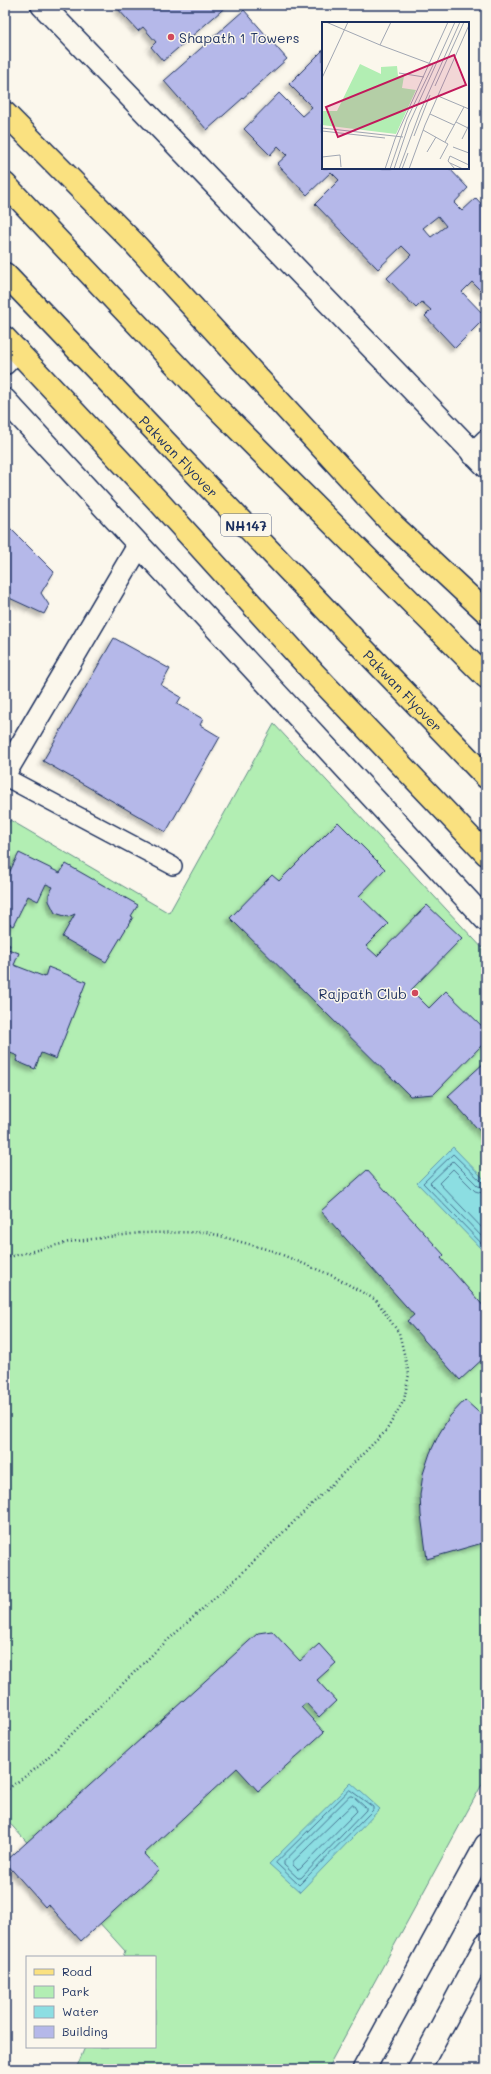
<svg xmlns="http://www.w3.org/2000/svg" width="491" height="2074" font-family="Mali,sans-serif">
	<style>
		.green { fill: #b2eeb3; stroke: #668e88 }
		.water { fill: #8cdee2; stroke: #5f98ad }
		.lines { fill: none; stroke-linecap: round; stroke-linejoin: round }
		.shore { stroke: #487593; stroke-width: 1 }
		.building { fill: #b5b8e9; stroke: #1b2f5e; fill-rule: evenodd; filter: url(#shadow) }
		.lane-casing { stroke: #1b2f5e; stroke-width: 20 }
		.street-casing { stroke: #1b2f5e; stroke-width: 25 }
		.secondary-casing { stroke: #1b2f5e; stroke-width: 25 }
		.primary-casing { stroke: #1b2f5e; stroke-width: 25 }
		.highway-casing { stroke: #1b2f5e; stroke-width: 25 }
		.path { stroke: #1b2f5e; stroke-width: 2.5; stroke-dasharray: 1 3; stroke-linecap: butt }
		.lane { stroke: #fbf7ec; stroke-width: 17 }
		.street { stroke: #fbf7ec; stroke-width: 22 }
		.secondary { stroke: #fbf7ec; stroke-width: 22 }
		.primary { stroke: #fae180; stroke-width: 22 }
		.highway { stroke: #fae180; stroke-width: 22 }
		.poi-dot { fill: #d1495b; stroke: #fbf7ec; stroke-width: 1.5 }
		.labels { text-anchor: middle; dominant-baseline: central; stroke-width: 3; stroke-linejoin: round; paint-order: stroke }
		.shield { fill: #fbf7ec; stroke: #5e6b89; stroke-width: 1 }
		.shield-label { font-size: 13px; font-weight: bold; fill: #1b2f5e }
		.poi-label { font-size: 14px; fill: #1b2f5e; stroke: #fbf7ec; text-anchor: start }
		.street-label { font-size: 14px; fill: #1b2f5e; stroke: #fbf7ec }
		.inset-road { fill: none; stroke: #a1a7b3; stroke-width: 1 }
		.view { fill: #c2185b; fill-opacity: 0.15; stroke: #c2185b; stroke-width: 2 }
		.inset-edge { fill: none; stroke: #1b2f5e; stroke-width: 2 }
	</style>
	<defs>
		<filter id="shadow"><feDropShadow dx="-3.5" dy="3.5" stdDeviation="2" flood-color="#0004"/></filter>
	</defs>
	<rect width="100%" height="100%" fill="#fbf7ec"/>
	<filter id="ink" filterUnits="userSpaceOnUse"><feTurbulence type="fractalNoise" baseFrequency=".025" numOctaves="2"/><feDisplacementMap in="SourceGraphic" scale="8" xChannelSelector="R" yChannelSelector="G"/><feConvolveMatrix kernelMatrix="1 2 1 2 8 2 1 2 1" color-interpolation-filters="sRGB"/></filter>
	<g filter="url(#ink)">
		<!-- green -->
		<path class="green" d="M 274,724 L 486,952 L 486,1777 L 327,2069 L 76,2069 L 85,2047 L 155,2047 L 155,1957 L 123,1957 L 125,1951 L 5,1818 L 5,832 L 10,820 L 169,913 Z"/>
		<!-- water -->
		<path class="water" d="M 453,1147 L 486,1181 L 486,1254 L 417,1183 Z
			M 351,1783 L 380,1809 L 300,1892 L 269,1864 Z"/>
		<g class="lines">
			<!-- shore -->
			<path class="shore" d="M 486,1183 L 482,1182 L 453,1154 L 423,1183 L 486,1248
				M 486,1188 L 478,1186 L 453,1161 L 430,1183 L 486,1241
				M 486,1194 L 475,1191 L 453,1169 L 439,1183 L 486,1232
				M 350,1790 L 373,1807 L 373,1810 L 299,1885 L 276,1863 Z
				M 350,1796 L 353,1796 L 366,1808 L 366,1810 L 301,1878 L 298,1878 L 284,1865 L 284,1862 Z
				M 353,1804 L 357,1811 L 300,1869 L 298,1870 L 293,1865 L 293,1862 Z"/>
		</g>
		<!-- building -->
		<path class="building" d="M 120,5 L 228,5 L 163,61 L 151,47 L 156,42 L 143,27 L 138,31 L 117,8 Z
			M 244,10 L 287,59 L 207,130 L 164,81 Z
			M 323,50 L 323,168 L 449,168 L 468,188 L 454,203 L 462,211 L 476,198 L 486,209 L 486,296 L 472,282 L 462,292 L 486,317 L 455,348 L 425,316 L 431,310 L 422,302 L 416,308 L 387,278 L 411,255 L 402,246 L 378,269 L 315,204 L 339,180 L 331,172 L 307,195 L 277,164 L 287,155 L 278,146 L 270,155 L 244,129 L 279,93 L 302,116 L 312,107 L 289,84 ZM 438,216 L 446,226 L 431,237 L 423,228 Z
			M 5,523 L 54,572 L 41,593 L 49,605 L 44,614 L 5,596 Z
			M 114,638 L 170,669 L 161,685 L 181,697 L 177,704 L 203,719 L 200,725 L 220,737 L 166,832 L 43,761 Z
			M 338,822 L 385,869 L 359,896 L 388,924 L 366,946 L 377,956 L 427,905 L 462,938 L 411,990 L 429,1008 L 446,991 L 486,1030 L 486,1041 L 434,1094 L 410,1096 L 230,918 L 272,875 L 279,881 Z
			M 19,853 L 60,873 L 66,864 L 138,905 L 131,916 L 133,917 L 106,962 L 62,937 L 75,914 L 68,917 L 55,913 L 49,901 L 49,894 L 53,887 L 46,884 L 38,901 L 28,896 L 13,926 L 5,922 L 5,881 Z
			M 5,943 L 10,945 L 8,949 L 19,953 L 14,965 L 45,977 L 48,967 L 86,982 L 56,1059 L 41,1053 L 35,1069 L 16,1061 L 18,1056 L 5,1051 L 5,1052 Z
			M 486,1061 L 486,1138 L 448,1096 Z
			M 367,1170 L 444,1255 L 441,1258 L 486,1309 L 486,1356 L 460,1380 L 407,1321 L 414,1315 L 321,1211 Z
			M 465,1400 L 486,1419 L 486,1542 L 427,1559 L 421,1515 L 420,1495 L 423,1474 L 430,1453 L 439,1434 L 450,1416 Z
			M 272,1631 L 300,1661 L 319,1644 L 336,1663 L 317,1680 L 336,1701 L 319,1717 L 306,1703 L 301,1707 L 324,1732 L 258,1791 L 237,1768 L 144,1854 L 159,1870 L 81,1941 L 48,1904 L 45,1907 L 5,1862 L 258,1633 Z"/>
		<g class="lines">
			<!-- lane casing -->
			<g class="lane-casing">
				<path id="lane" d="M 5,777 L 173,866"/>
			</g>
			<!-- street casing -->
			<g class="street-casing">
				<path id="street" d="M 5,363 L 17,350
					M 473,454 L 486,441
					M 5,773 L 139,545"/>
			</g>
			<!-- secondary casing -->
			<g class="secondary-casing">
				<path id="secondary" d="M 42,5 L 486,466
					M 5,400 L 486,920
					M 364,2069 L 486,1845
					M 419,2069 L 486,1944"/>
			</g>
			<!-- primary casing -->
			<g class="primary-casing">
				<path id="primary" d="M 5,113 L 133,242 L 393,525 L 486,612
					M 5,338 L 159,502 L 313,672 L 486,854"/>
			</g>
			<!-- highway casing -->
			<g class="highway-casing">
				<g id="highway">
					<path d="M 5,184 L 207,398 L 486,677"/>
					<path id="s1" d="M 5,274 L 486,777"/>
				</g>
			</g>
			<!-- path -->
			<path class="path" d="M 5,1258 L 69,1242 L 140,1233 L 206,1232 L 273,1251 L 333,1276 L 376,1300 L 399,1333 L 409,1374 L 404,1400 L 386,1431 L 240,1575 L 158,1649 L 38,1767 L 5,1791"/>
			<!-- lane -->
			<use href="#lane" class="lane"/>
			<!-- street -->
			<use href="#street" class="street"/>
			<!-- secondary -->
			<use href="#secondary" class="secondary"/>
			<!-- primary -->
			<use href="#primary" class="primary"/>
			<!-- highway -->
			<use href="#highway" class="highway"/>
		</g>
	</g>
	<!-- markers -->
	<g class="poi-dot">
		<circle cx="171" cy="37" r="4"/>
		<circle cx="415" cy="993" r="4"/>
	</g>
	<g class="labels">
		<!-- shield labels -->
		<rect class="shield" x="221" y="514" width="50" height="22" rx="3"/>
		<g class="shield-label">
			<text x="246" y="525">NH147</text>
		</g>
		<!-- poi labels -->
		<g class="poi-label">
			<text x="179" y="37">Shapath 1 Towers</text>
			<text x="407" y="993" text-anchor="end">Rajpath Club</text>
		</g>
		<!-- street labels -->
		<g class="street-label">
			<text stroke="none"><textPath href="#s1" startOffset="252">Pakwan Flyover</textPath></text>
			<text stroke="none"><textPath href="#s1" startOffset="576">Pakwan Flyover</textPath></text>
		</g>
	</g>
	<!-- overview -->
	<g transform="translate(322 22)">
		<rect width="147" height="147" fill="#fbf7ec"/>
		<path d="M 38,42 L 59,52 L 59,45 L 75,44 L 76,54 L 82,54 L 80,66 L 94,68 L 74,112 L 0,103 L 0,89 L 15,89 Z" fill="#b2eeb3"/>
		<path class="inset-road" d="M 4,0 L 58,23 L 69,0M 58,23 L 109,42M 77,51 L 102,55M 0,56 L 26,0M 113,64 L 142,0M 116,74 L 147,87M 108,92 L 132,103M 134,100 L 146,106M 0,106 L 81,115M 101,108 L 126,122 L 118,137M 0,109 L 63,116M 92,114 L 108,73M 140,117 L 147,103M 123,120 L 142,85M 131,125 L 147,131M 105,130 L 114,115M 0,135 L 18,133 L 19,145M 128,141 L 141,147M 63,147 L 73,117 L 126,0M 68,147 L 85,97 L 111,43M 72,147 L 87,102 L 133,0M 77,147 L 98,90 L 138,0M 80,147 L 86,131M 87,147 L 103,103 L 147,3M 133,147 L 126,139 L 128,134 L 147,143"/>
		<path class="view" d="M 132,33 L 144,63 L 16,115 L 4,85 Z"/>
		<rect width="147" height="147" class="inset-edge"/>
	</g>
	<!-- margin -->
	<rect width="491" height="2074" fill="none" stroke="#fbf7ec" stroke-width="20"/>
	<rect x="10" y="10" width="471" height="2054" fill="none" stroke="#1b2f5e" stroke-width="1.5" filter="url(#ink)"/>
	<!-- legend -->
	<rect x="26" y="1956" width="130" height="92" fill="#fbf7ec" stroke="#a1a7b3"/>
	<rect x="34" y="1969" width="20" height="6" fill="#fae180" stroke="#a1a7b3"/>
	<text x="62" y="1976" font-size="12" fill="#1b2f5e">Road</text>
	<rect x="34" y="1986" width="20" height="12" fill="#b2eeb3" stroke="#a1a7b3"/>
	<text x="62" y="1996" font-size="12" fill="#1b2f5e">Park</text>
	<rect x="34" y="2006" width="20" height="12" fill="#8cdee2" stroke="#a1a7b3"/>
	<text x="62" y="2016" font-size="12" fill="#1b2f5e">Water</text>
	<rect x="34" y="2026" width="20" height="12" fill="#b5b8e9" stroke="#a1a7b3"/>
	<text x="62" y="2036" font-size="12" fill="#1b2f5e">Building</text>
</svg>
